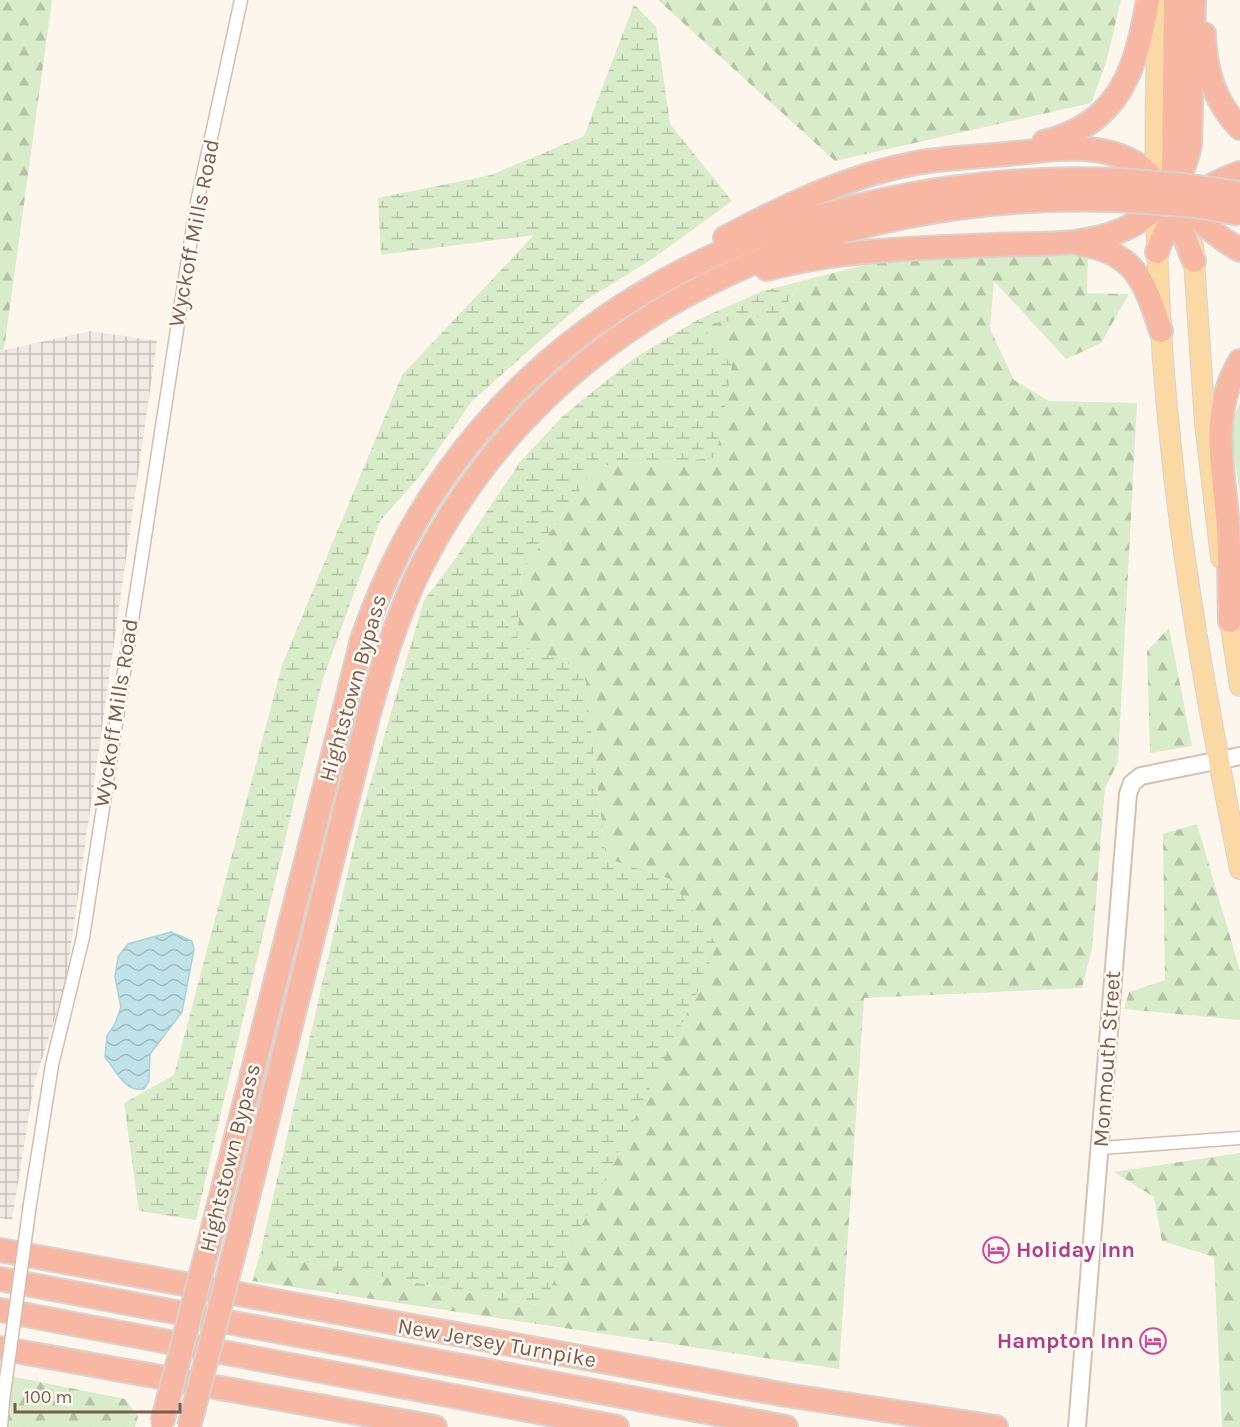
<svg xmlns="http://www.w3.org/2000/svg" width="1240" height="1427" font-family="Karla,sans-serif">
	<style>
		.industrial { fill: url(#industrial-grid) }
		.green { fill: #d8ecc9 }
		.forest { fill: url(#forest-firs) }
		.wetland { fill: url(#wetland-marsh) }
		.water { fill: url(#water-waves); stroke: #a5d3da; stroke-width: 1.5 }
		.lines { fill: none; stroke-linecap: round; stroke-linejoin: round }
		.street-casing { stroke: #d1beb0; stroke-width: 15 }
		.secondary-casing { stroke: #d6c0b0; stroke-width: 20 }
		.primary-casing { stroke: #dad1cd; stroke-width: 22 }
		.highway-casing { stroke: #dad1cd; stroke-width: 26 }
		.street { stroke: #fff; stroke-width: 12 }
		.secondary { stroke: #fff; stroke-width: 16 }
		.primary { stroke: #fbd9a5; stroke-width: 20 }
		.highway { stroke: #f7b7a3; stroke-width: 22 }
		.street-bridge-casing { stroke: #d1beb0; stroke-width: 15; stroke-linecap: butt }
		.highway-bridge-casing { stroke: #dad1cd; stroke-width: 26; stroke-linecap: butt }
		.street-bridge { stroke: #fff; stroke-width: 12 }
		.highway-bridge { stroke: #f7b7a3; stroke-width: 22 }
		.labels { text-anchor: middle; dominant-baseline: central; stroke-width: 5; stroke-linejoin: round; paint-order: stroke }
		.street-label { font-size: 22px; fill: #7a5c4d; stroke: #fffaf3 }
		.hotel-label { font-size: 22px; font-weight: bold; fill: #b23c85; stroke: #fffaf3; text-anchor: start }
	</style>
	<defs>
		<pattern id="industrial-grid" width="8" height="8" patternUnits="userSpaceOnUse" patternTransform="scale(1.5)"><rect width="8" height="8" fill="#efe9e4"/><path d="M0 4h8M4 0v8" fill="none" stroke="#c7c0bb"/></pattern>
		<pattern id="forest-firs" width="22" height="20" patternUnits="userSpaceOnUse" patternTransform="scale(1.5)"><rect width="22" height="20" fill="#d8ecc9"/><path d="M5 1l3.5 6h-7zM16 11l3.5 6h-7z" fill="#b4c2a5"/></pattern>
		<pattern id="wetland-marsh" width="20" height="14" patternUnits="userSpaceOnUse" patternTransform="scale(1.5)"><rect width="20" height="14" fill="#d8ecc9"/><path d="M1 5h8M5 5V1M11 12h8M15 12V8" fill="none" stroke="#b4c2a5"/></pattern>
		<pattern id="water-waves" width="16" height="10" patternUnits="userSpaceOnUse" patternTransform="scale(1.5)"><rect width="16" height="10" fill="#bfe3e8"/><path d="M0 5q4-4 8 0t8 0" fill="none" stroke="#a0bbbe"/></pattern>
	</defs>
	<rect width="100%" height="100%" fill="#fdf6ec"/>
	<!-- industrial -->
	<path class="industrial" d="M 91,331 L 157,341 L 65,987 L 34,1084 L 12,1220 L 0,1218 L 0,351 Z"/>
	<!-- green -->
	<path class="green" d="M 1240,403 L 1240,494 L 1230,426 Z"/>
	<!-- forest -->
	<path class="forest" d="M 0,0 L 52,0 L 4,349 L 0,351 Z
		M 658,0 L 1121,0 L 1106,63 L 1091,103 L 835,161 Z
		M 1088,248 L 1087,293 L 1129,294 L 1101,343 L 1066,359 L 994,281 L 990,329 L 1014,380 L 1049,401 L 1137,403 L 1118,762 L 1105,788 L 1092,948 L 1082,988 L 864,998 L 839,1369 L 252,1281 L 260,1254 L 542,1306 L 670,879 L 606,859 L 584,670 L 517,644 L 521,573 L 597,466 L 716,458 L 702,324 L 780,314 L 802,281 L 891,258 Z
		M 1169,628 L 1192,746 L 1150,753 L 1147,651 Z
		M 1197,824 L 1240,971 L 1240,1020 L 1124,1009 L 1129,992 L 1165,980 L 1163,834 Z
		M 1240,1153 L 1240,1427 L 1222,1427 L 1214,1257 L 1162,1241 L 1154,1197 L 1114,1172 Z
		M 0,1374 L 125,1399 L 138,1416 L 135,1427 L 0,1427 Z"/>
	<!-- wetland -->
	<path class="wetland" d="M 634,4 L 656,27 L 670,124 L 732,201 L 655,257 L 586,300 L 472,401 L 419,477 L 380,521 L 322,682 L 196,1220 L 139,1211 L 124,1103 L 174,1075 L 282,665 L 402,375 L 534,235 L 381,255 L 378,198 L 491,175 L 584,136 Z
		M 802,281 L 780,314 L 702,325 L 732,366 L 716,458 L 597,466 L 521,573 L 517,644 L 584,669 L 606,858 L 670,879 L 717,945 L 700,987 L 542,1306 L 260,1254 L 361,815 L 424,600 L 453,562 L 520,462 L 563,416 L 633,359 L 699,319 L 763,291 Z"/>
	<!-- water -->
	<path class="water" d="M 171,932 L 192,941 L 194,950 L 182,1012 L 150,1054 L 149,1081 L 144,1089 C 125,1093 115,1069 105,1057 L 107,1036 L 115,1024 L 121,1007 L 115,977 L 118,957 L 128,944 Z"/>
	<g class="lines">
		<!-- street casing -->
		<g class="street-casing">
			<path id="street" d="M 1101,1148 L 1240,1138
				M 30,1204 L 52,1065 L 83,937 L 196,207 L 241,0
				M 1,1427 L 3,1401"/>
		</g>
		<!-- secondary casing -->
		<g class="secondary-casing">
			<path id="secondary" d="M 1077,1427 L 1128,794 L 1132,783 L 1141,776 L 1240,756"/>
		</g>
		<!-- primary casing -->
		<g class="primary-casing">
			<path id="primary" d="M 1159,0 C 1152,153 1155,306 1172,457 C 1187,595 1213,733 1240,869
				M 1193,246 L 1205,423 L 1221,558
				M 1228,607 L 1240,686"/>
		</g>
		<!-- highway casing -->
		<g class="highway-casing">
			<path id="highway" d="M 1175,0 L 1173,178 C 1181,209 1214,235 1240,250
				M 1204,34 C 1205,70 1215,103 1240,128
				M 1044,142 C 1120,124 1136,69 1148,0
				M 725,238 C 787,205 847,176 916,163 C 949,157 982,157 1016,153 C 1057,149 1103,141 1140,166 C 1169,186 1181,230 1194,261
				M 1080,244 C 1135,252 1145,282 1161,331
				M 1157,252 C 1169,212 1200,187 1240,173
				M 767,269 C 841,249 920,248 995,245 C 1037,243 1083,247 1122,230 C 1159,214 1182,184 1190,145 L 1194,0
				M 1230,621 C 1229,590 1230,559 1228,528 C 1224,469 1208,415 1240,361
				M 214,1224 L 362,640 C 473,314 792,168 1120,180
				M 240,1229 L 368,717 C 382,666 397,615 421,567 C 554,304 835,190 1118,200
				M 0,1250 L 786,1395 L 996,1427
				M 0,1279 L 786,1427
				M 0,1310 L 617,1427
				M 0,1348 L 435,1427"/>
		</g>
		<!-- street -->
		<use href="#street" class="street"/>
		<!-- secondary -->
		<use href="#secondary" class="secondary"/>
		<!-- primary -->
		<use href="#primary" class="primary"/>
		<!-- highway -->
		<use href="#highway" class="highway"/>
		<!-- street-bridge casing -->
		<g class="street-bridge-casing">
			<path id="street-bridge" d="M 3,1401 L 30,1204"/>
		</g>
		<!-- highway-bridge casing -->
		<g class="highway-bridge-casing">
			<path id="highway-bridge" d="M 1120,180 L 1183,185 L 1240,193
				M 1118,200 L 1196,206 L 1240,214
				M 162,1423 L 214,1224
				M 189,1427 L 240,1229"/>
		</g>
		<!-- street-bridge -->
		<use href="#street-bridge" class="street-bridge"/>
		<!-- highway-bridge -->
		<use href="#highway-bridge" class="highway-bridge"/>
	</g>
	<!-- icons -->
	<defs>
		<g id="hotel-ring" transform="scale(1.35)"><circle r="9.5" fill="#fffaf3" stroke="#d1479c" stroke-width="1.5"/><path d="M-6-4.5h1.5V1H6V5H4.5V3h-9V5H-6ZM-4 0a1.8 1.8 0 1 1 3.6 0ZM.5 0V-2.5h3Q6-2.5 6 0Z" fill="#d1479c"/></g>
	</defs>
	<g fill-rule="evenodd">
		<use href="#hotel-ring" x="996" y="1250"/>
		<use href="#hotel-ring" x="1153" y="1341"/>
	</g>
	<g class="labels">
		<!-- street labels -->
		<g class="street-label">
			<text transform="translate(194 233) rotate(-79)">Wyckoff Mills Road</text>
			<text transform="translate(353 688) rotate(-74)">Hightstown Bypass</text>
			<text transform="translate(116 713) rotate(-81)">Wyckoff Mills Road</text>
			<text transform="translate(1107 1059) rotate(-86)">Monmouth Street</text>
			<text transform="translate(230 1158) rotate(-76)">Hightstown Bypass</text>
			<text transform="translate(497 1343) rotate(10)">New Jersey Turnpike</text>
		</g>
		<!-- hotel labels -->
		<g class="hotel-label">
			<text x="1016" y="1250">Holiday Inn</text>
			<text x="1134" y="1341" text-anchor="end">Hampton Inn</text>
		</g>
	</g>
	<!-- scale -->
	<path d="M15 1403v9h165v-9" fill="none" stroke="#7a5c4d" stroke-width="3"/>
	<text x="24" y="1403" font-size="18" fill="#7a5c4d" stroke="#fffaf3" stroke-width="4.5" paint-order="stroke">100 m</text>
</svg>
